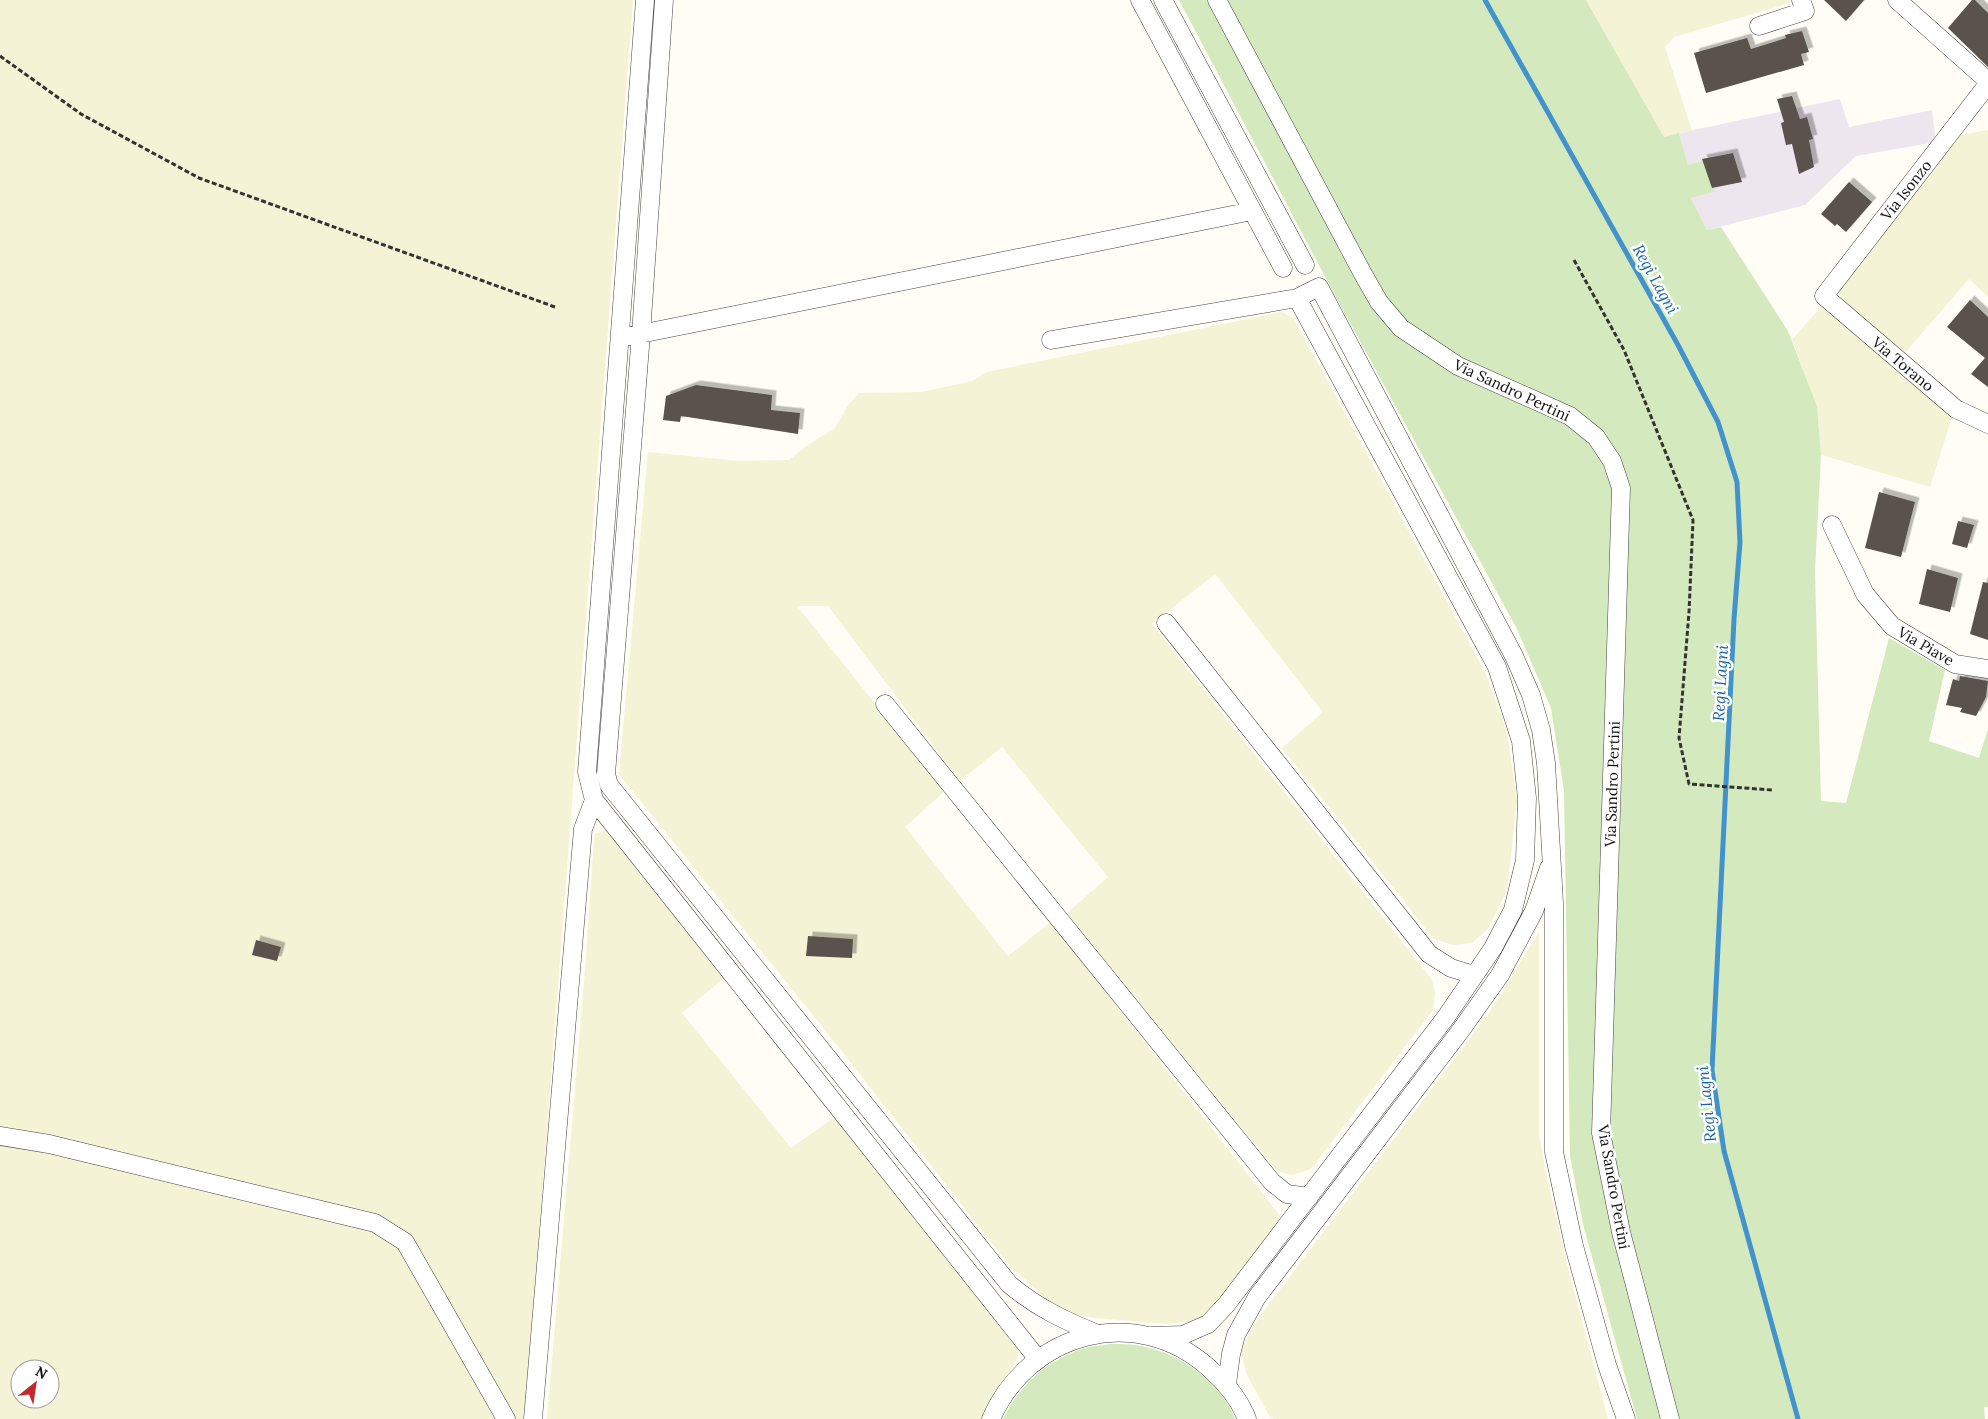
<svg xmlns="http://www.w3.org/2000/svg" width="1988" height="1419" font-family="Lora,serif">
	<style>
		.industrial { fill: #eee6ef }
		.farmland { fill: #f5f3d5; fill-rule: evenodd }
		.green { fill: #d4eabe }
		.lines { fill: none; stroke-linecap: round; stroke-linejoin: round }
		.stream { stroke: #4292cc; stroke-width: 5 }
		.building { fill: #5a524d; filter: url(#shadow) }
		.minor-casing { stroke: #444; stroke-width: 19 }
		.path { stroke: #333; stroke-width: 3; stroke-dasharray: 5 2.5; stroke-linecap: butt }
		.minor { stroke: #fff; stroke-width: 18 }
		.labels { text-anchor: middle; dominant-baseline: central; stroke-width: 5; stroke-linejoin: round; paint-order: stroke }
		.street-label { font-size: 15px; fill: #111; stroke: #fff }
		.water-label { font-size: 16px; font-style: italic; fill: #1a64a3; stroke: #fff }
	</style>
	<defs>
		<filter id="shadow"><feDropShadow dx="4.5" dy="-4.5" stdDeviation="0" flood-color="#0004"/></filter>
	</defs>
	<rect width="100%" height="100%" fill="#fffdf5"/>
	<!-- industrial -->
	<path class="industrial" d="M 1840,99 L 1849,127 L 1932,110 L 1936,142 L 1856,156 L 1805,205 L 1707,230 L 1691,198 L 1705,160 L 1688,165 L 1679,133 Z"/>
	<!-- farmland -->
	<path class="farmland" d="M 0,0 L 633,0 L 525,1419 L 0,1419 ZM 20,1369 L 50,1369 L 50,1399 L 20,1399 Z
		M 1586,0 L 1789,0 L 1790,3 L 1674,37 L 1665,47 L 1692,131 L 1664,137 Z
		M 1988,130 L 1988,297 L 1969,279 L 1905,353 L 1958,398 L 1930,487 L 1821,455 L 1817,406 L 1792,340 L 1824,303 L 1897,361 L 1905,352 L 1848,307 L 1838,292 L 1837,286 L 1951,137 Z
		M 1282,312 L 1294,319 L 1485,672 L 1507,732 L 1517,800 L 1507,890 L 1488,929 L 1472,943 L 1453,945 L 1434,939 L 1282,748 L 1323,712 L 1215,574 L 1152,624 L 1432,980 L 1435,993 L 1433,1010 L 1311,1169 L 1292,1175 L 1277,1171 L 1067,913 L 1108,877 L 1002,747 L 960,781 L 828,606 L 797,606 L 945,791 L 905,827 L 1008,956 L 1051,922 L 1281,1217 L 1226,1292 L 1197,1320 L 1169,1324 L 1094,1318 L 1064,1313 L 1049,1301 L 1009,1265 L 837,1045 L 619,774 L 648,452 L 739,461 L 789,460 L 809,444 L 834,429 L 849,404 L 859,393 L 922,392 L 972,381 L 987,372 Z
		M 606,830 L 724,978 L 682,1013 L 791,1148 L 836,1116 L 1017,1344 L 1018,1356 L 1016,1361 L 993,1395 L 983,1419 L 547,1419 L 584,983 L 594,840 L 595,834 Z
		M 1539,932 L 1539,1134 L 1546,1174 L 1567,1264 L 1608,1419 L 1274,1419 L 1270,1417 L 1246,1373 L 1241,1350 L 1254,1324 L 1489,1013 Z"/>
	<!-- green -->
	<path class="green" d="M 1179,0 L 1586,0 L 1664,137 L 1679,133 L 1688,165 L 1705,160 L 1714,192 L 1691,198 L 1707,230 L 1721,227 L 1788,331 L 1817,406 L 1821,455 L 1815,571 L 1821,801 L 1846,803 L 1889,638 L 1945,670 L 1929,741 L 1979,758 L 1988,729 L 1988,1407 L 1984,1407 L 1985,1419 L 1637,1419 L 1584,1228 L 1570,1156 L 1564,791 L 1551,708 L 1517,629 L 1331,288 Z
		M 1110,1344 C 1120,1344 1131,1344 1141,1346 C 1180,1354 1220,1380 1235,1419 L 1003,1419 C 1019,1386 1045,1362 1079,1350 C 1088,1346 1100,1346 1110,1344 Z"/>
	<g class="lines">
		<!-- stream -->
		<path class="stream" d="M 1485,0 L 1678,345 L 1718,422 L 1737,482 L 1740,542 L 1734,619 L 1712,1070 L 1724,1151 L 1798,1419"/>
	</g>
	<!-- building -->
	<path class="building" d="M 1824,0 L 1864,0 L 1846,21 Z
		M 1972,0 L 1975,0 L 1988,13 L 1988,67 L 1948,28 Z
		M 1802,31 L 1809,52 L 1801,54 L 1804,65 L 1706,93 L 1694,53 L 1747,38 L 1751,49 L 1786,38 L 1785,35 Z
		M 1792,96 L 1800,119 L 1807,117 L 1813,139 L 1809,140 L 1814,167 L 1799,174 L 1792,144 L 1786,145 L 1781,123 L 1784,122 L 1777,99 Z
		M 1733,153 L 1742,182 L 1712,188 L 1702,159 Z
		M 1849,182 L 1872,202 L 1846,232 L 1837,224 L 1835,226 L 1821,214 Z
		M 1970,300 L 1988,317 L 1988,387 L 1971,374 L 1985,358 L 1947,327 Z
		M 696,385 L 772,395 L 771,410 L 800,413 L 798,434 L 681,416 L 680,422 L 663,420 L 666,396 Z
		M 1879,492 L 1915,502 L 1901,557 L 1865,548 Z
		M 1958,521 L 1974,525 L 1967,548 L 1952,544 Z
		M 1927,569 L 1958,578 L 1950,612 L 1919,604 Z
		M 1983,582 L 1988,583 L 1988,640 L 1970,634 Z
		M 1960,676 L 1988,681 L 1986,697 L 1976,716 L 1960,712 L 1962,708 L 1946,705 L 1953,679 L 1959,681 Z
		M 808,936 L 853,939 L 852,958 L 806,956 Z
		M 256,940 L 281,947 L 277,961 L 252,955 Z"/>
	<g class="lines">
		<!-- minor casing -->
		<g class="minor-casing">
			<path id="minor" d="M 645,0 L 587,772 L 594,800 L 1037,1358
				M 664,0 L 641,334 L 606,774 L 609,785 L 1009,1284 C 1036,1307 1065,1321 1098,1334
				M 1140,0 L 1283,268
				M 1163,0 L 1305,265
				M 1217,0 L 1363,274 L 1379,302 L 1401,328 L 1458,366 L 1570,416 L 1596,437 L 1612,461 L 1621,488 L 1601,1133 L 1621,1232 L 1670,1419
				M 1897,0 L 1988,81
				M 1759,26 L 1805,11 L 1801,0
				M 1988,84 L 1824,296 L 1956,409 L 1988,424
				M 630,336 L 1252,211
				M 1051,340 L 1297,298 L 1319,287 L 1514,656 L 1531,695 L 1541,730 L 1546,763 L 1554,903 L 1554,1152 L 1574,1246 L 1607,1365 L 1626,1419
				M 1832,525 L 1865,594 L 1892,626 L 1955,664 L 1988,669
				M 1166,623 L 1429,954 L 1451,968 L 1474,975
				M 885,704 L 1272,1182 L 1287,1194 L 1309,1197
				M 0,1136 L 49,1144 L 375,1223 L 405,1242 L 506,1419
				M 1152,1336 L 1183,1335 L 1208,1324 L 1226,1305 L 1446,1017 L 1493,948 L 1513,910 L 1525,860 L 1527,798 L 1521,741 L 1497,667 L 1297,298
				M 1227,1384 L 1231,1354 L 1236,1335 L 1257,1297 L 1461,1030 L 1500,975 L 1534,911 L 1549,868
				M 533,1419 L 583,829 L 594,800
				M 991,1419 C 1029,1332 1136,1303 1209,1368 C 1226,1383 1239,1398 1247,1419"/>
		</g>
		<!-- path -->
		<path class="path" d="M 0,56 L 81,114 L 199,178 L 555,307
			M 1574,260 L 1624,350 L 1693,520 L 1689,612 L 1679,738 L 1689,784 L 1772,790"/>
		<!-- minor -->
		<use href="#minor" class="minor"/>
	</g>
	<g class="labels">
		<!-- street labels -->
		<g class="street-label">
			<text transform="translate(1906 190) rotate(-52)">Via Isonzo</text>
			<text transform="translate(1903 364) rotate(40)">Via Torano</text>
			<text transform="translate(1512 390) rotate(25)">Via Sandro Pertini</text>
			<text transform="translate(1926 646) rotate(30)">Via Piave</text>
			<text transform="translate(1612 784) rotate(-88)">Via Sandro Pertini</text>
			<text transform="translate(1614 1187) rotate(80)">Via Sandro Pertini</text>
		</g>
		<!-- water labels -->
		<g class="water-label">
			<text transform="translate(1656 279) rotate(61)">Regi Lagni</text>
			<text transform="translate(1720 683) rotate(-87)">Regi Lagni</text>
			<text transform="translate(1706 1104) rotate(-96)">Regi Lagni</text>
		</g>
	</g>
	<!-- north arrow -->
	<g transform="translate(35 1384) rotate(30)"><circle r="24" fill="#ffffff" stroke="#a0a0a0"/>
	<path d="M0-4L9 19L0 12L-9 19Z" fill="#c02a2e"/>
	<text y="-8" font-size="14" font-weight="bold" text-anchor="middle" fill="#111111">N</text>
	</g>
</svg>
